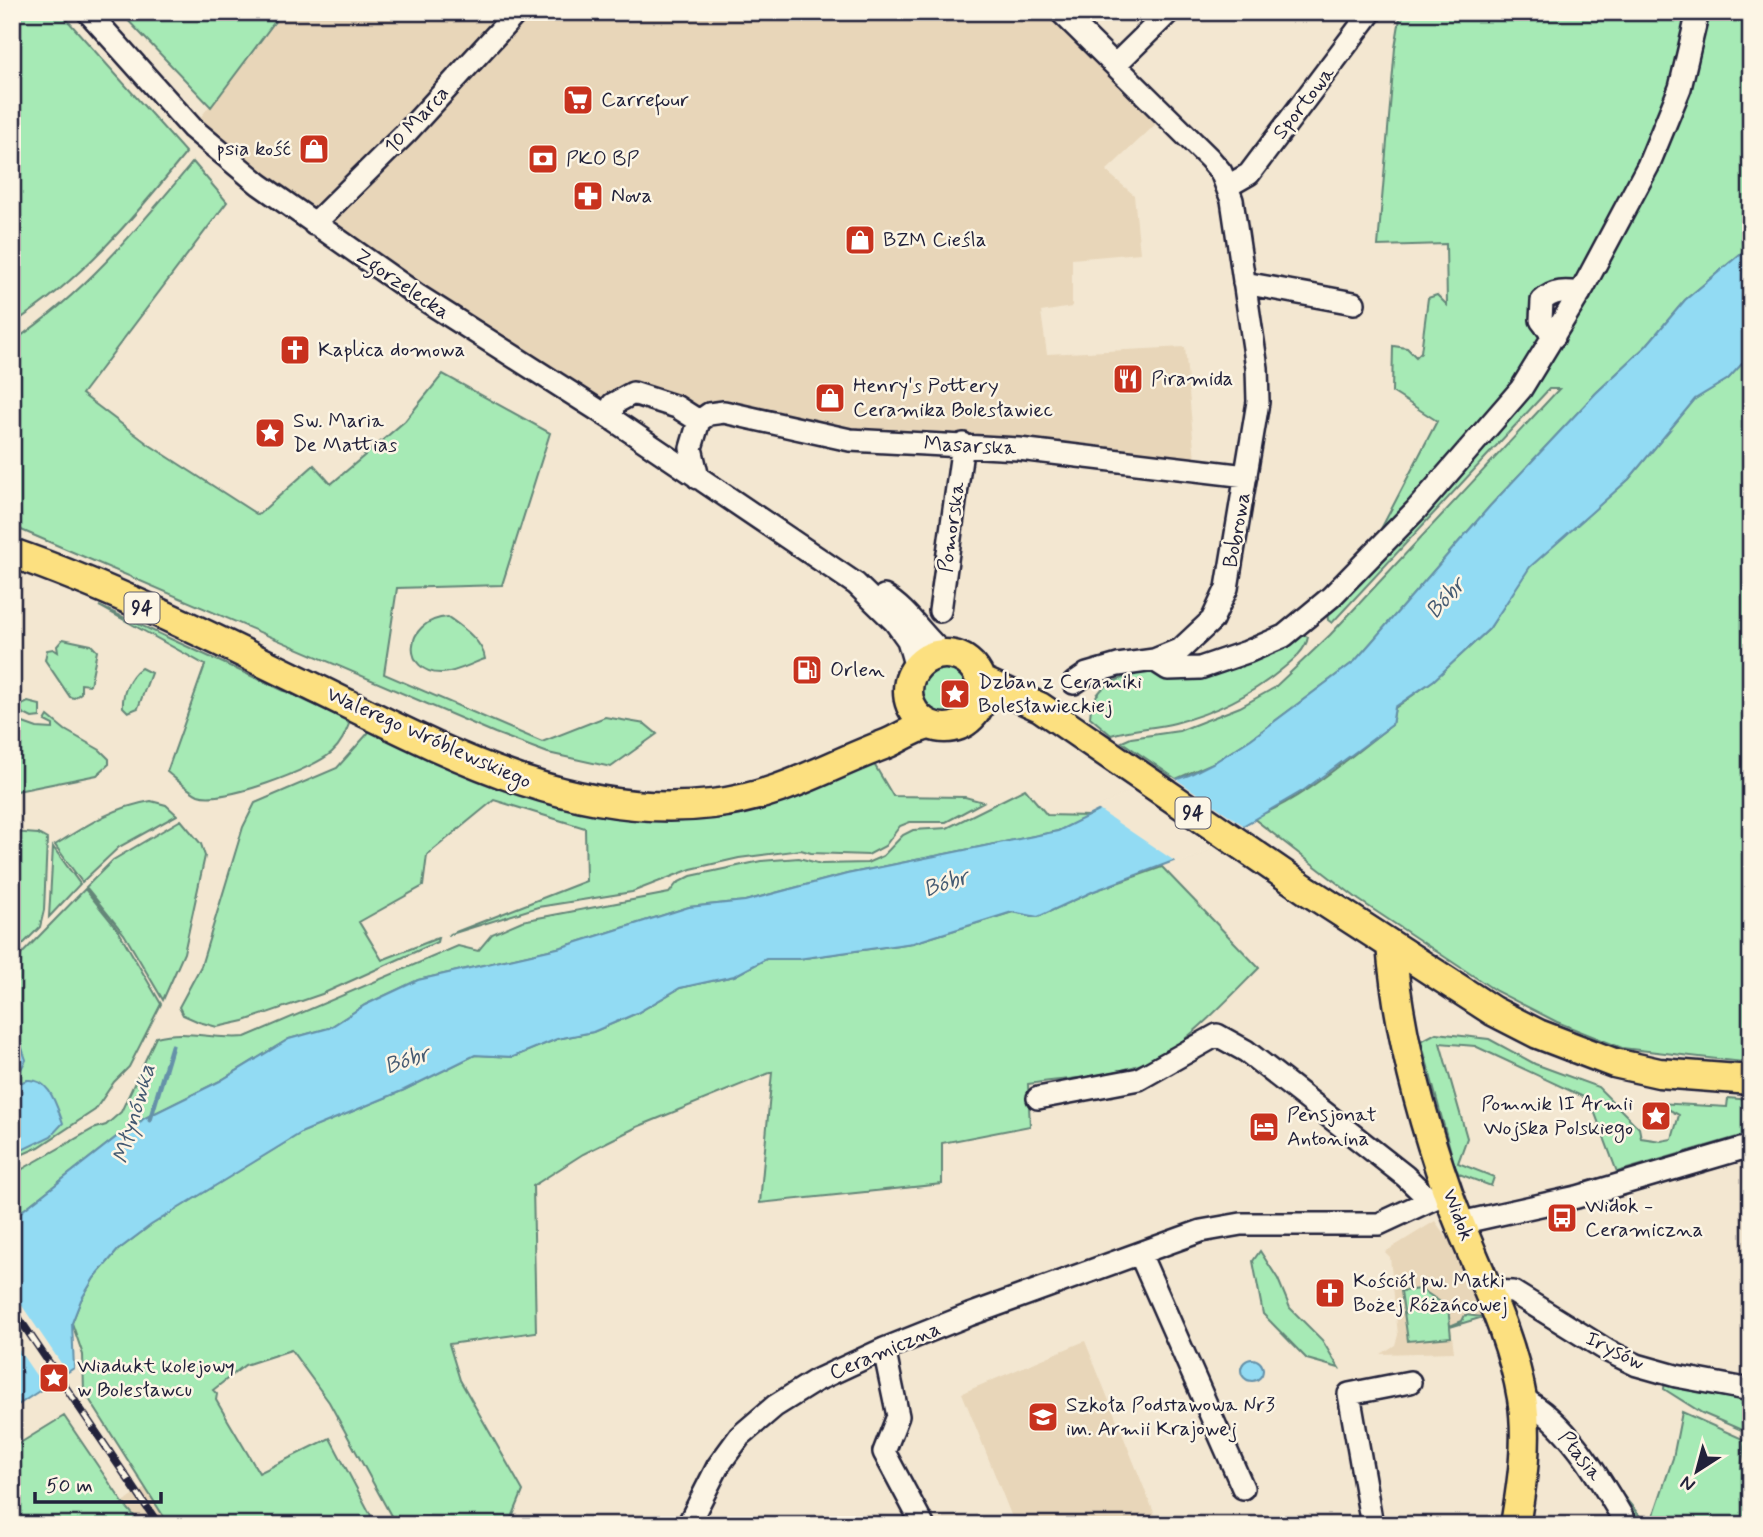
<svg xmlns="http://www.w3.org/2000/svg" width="1763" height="1537" font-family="Mynerve,sans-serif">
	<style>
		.built { fill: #e8d6b9 }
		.green { fill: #a6eab5; stroke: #648678; stroke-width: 2 }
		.water { fill: #92dbf3; stroke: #6591a9; stroke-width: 2 }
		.pier { fill: #f3e7d1 }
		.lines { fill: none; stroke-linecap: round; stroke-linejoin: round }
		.stream { stroke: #6591a9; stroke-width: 5 }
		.minor-casing { stroke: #22223b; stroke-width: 26 }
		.major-casing { stroke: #22223b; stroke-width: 33 }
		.minor { stroke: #fcf5e5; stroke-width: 21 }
		.major { stroke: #fce080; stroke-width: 28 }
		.rail-casing { stroke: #22223b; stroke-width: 8 }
		.rail { stroke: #fcf5e5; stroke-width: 5; stroke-dasharray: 16; stroke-linecap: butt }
		.labels { text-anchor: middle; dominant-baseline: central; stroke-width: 5; stroke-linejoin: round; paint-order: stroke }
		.shield { fill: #fcf5e5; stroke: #63616e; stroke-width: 2 }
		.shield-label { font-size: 19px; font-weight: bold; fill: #22223b }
		.poi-label { font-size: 21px; fill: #22223b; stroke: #fcf5e5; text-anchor: start }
		.street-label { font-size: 21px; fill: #22223b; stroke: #fcf5e5 }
		.water-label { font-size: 23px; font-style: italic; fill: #445a72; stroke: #fcf5e5 }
	</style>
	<rect width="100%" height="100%" fill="#f3e7d1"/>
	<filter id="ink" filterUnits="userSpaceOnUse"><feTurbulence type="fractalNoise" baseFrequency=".0143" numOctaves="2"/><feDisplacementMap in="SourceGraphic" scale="14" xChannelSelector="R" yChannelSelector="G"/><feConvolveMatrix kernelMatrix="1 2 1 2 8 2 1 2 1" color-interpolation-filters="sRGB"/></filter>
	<g filter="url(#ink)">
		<!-- built -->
		<path class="built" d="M 284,12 L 751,12 L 757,15 L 783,12 L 1045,12 L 1156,124 L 1106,171 L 1134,195 L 1140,253 L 1072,259 L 1072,307 L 1041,312 L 1047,354 L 1185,347 L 1196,471 L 709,414 L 633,393 L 612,419 L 192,128 Z
			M 1435,1221 L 1459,1255 L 1484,1317 L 1451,1327 L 1454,1352 L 1381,1354 L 1395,1345 L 1398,1335 L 1390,1257 L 1385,1252 Z
			M 1085,1341 L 1159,1525 L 1015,1525 L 981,1440 L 962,1393 Z
			M 145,1488 L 168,1525 L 142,1525 L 123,1503 Z"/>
		<!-- green -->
		<path class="green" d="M 12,12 L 60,12 L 186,153 C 136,215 80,282 12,324 Z
			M 120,12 L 282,12 L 211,107 Z
			M 1401,12 L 1688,12 L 1671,81 L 1653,132 L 1576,282 C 1554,287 1535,280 1531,309 L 1546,333 L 1514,387 L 1387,531 L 1381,529 L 1437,421 L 1392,392 L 1393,346 L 1407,348 L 1416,357 L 1421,352 L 1428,298 L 1437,295 L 1447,305 L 1446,244 L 1378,246 L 1395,48 Z
			M 1698,12 L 1751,12 L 1751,245 L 1685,300 L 1646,346 L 1596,393 L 1490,506 L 1355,661 L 1251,739 L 1215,762 L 1176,779 L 1122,742 L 1131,738 L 1179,731 L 1240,707 L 1274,688 L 1330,635 L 1559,389 L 1549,389 L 1332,623 L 1328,620 L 1327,611 L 1419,515 L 1599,272 Z
			M 193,162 L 227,202 L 82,394 L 148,444 L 258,515 L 314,465 L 331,484 L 405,421 L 443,374 L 550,433 L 502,585 L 397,588 L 384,674 L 542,742 L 605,717 L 645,724 L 657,734 L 611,767 L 548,753 L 495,733 L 12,526 L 12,342 C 84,294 138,228 193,162 Z
			M 1751,354 L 1751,1063 L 1622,1048 L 1557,1022 L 1496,991 L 1359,900 L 1253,818 C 1304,799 1349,757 1392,725 L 1395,708 L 1434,680 L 1489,629 L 1529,567 L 1629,479 L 1695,399 L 1728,379 Z
			M 99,606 L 345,719 L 349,724 C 345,734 341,744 332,752 C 314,769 222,804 198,795 C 188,790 176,779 167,772 L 205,665 Z
			M 448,617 C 462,627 483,641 485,659 C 472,663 455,673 442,673 C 402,674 402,620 448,617 Z
			M 1299,633 L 1308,637 C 1306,650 1292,661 1281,670 C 1251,695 1214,713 1175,723 C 1154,728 1132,729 1111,735 L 1090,717 C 1091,690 1112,679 1135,675 L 1135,670 L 1147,667 L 1161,675 Z
			M 63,639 L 91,645 L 97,651 L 90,685 L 81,684 L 81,693 L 74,698 L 70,697 L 45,660 L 47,650 L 53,649 L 58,652 L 57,646 Z
			M 141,668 L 151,673 L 138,708 L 128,712 L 123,707 C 122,694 129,676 141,668 Z
			M923 691a23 23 0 1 1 46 0a23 23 0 1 1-46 0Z
			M 12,695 L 20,699 L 20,706 L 28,702 L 40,705 L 40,717 L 32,718 L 12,708 Z
			M 48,716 L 65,730 L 100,750 L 109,759 L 109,764 L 97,775 L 12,792 L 12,719 L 37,728 L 53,729 L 53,725 L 45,721 Z
			M 369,732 L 376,732 L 518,794 L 559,807 L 644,820 L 698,818 L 871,759 L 893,796 L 965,797 L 983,802 L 946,822 L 910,822 L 900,826 L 885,846 L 868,855 L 811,853 L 801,850 L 739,858 L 691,869 L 632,892 L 538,907 L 448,935 L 586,881 L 585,828 L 494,800 L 427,855 L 423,886 L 359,922 L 382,960 L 438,938 L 437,942 L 322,994 L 244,1021 L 217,1027 L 199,1022 L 183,1015 L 179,1007 L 201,966 L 243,827 L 255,803 L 337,768 Z
			M 1025,789 L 1047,815 L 1090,816 L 1058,831 L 847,874 L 745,901 L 689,907 L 562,947 L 418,980 L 365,1005 L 329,1028 L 289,1039 L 220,1081 L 143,1119 L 132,1131 L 119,1135 L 17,1215 L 12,1222 L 12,1175 L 93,1129 L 106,1125 L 121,1112 L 156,1037 C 187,1029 214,1040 245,1037 L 458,946 L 478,951 L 492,934 L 522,921 L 669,893 L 677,883 L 691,876 L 761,861 L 799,858 L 821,864 L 867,863 L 883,856 L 903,835 L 913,830 L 947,828 Z
			M 151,801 L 166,805 L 177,815 L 119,847 L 82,882 L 55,845 C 87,825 114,807 151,801 Z
			M 181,820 L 201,844 L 205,856 L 184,953 L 163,1000 L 124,934 L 86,887 L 113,860 Z
			M 12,832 L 38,834 L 47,839 L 44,910 L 40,927 L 12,955 L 12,845 L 16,842 L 12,840 Z
			M 53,847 L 80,884 L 49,917 Z
			M 1162,867 L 1259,968 C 1233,994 1186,1045 1154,1059 C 1115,1077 1070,1078 1028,1084 L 1030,1126 L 942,1143 L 942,1184 L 760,1203 L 772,1072 L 637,1127 L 583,1154 L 533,1186 L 536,1332 L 449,1344 L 460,1380 L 523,1491 L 509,1525 L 396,1525 L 329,1402 L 291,1350 L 245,1365 L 213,1390 L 217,1394 L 216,1400 L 259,1473 L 330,1438 L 376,1525 L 169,1525 L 84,1391 L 83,1355 L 72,1323 L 81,1300 L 94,1278 L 118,1250 L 151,1225 L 302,1132 L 404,1090 L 475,1055 L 513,1057 L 557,1039 L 593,1032 L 637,1013 L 680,988 L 734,976 L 766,959 L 798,959 L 913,943 L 1013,912 L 1038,917 L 1094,891 Z
			M 85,889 L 118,930 L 161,1004 L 129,1067 L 114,1082 L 95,1110 L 39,1147 L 12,1159 L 12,964 Z
			M 1436,1033 L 1489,1039 L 1535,1064 L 1598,1087 L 1639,1128 L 1641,1138 L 1661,1141 L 1672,1139 L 1679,1115 L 1657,1103 L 1727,1107 L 1728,1098 L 1751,1100 L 1751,1133 L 1617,1172 L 1590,1100 L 1475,1046 L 1440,1043 L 1467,1138 L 1458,1163 L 1494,1177 L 1491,1186 L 1459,1174 L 1455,1167 L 1421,1041 Z
			M 1260,1251 L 1278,1279 L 1290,1308 L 1322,1340 L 1339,1368 L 1307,1359 L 1263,1314 L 1253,1261 Z
			M 1421,1289 L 1448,1307 L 1450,1326 L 1462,1321 L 1465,1315 L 1483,1317 L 1450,1327 L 1451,1337 L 1408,1341 L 1401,1291 Z
			M 1665,1380 L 1751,1396 L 1751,1434 L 1702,1413 L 1664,1389 Z
			M 1682,1412 L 1745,1440 L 1741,1468 L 1745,1469 L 1751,1442 L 1751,1525 L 1633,1525 L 1596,1462 L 1643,1520 L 1652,1520 L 1673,1458 Z
			M 64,1416 L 123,1503 L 142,1525 L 12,1525 L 12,1448 Z"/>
		<!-- water -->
		<path class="water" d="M 1751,245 L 1751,354 L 1728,379 L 1695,399 L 1629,479 L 1530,567 L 1489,629 L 1434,680 L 1395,707 L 1392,725 L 1304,790 L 1200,851 L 1094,891 L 1038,917 L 1012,912 L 913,943 L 798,959 L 766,959 L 734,976 L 680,988 L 637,1013 L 593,1032 L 557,1039 L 513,1057 L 475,1055 L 404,1090 L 303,1132 L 151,1225 L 118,1250 L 94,1278 L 81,1300 L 72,1323 L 74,1368 L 12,1409 L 12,1222 L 17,1215 L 119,1135 L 132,1131 L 143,1119 L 220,1081 L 289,1039 L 329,1028 L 365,1005 L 418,980 L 562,947 L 689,907 L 745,901 L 847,874 L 1058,831 L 1126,797 L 1189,775 L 1215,762 L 1251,739 L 1355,661 L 1490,506 L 1596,393 L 1646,346 L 1685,300 Z
			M 12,1018 L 26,1060 L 20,1071 L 12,1075 Z
			M 27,1080 C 50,1078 56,1105 63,1123 L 51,1136 L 12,1155 L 12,1086 Z
			M1241 1370a11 11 0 1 1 22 0a11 11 0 1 1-22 0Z"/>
		<!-- pier -->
		<path class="pier" d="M 1173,777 L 1246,827 L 1202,854 L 1179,864 L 1096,808 L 1125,794 Z
			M 12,1291 L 69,1375 L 46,1390 L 12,1340 Z"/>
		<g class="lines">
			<!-- stream -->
			<path class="stream" d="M 150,1120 L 172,1046"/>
			<!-- minor casing -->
			<g class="minor-casing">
				<path id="minor" d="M 88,12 L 192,128 L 259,184 L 417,295 L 612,419 L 856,584 L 895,622 L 908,640 L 916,668
					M 1061,12 L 1209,158 L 1221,172 L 1232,200 L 1257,368 L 1258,402 L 1227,588 L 1212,620 L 1181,649 L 1154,660 L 1118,665 L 1087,674 L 1074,683
					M 1115,65 L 1169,12
					M 1228,186 L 1249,174 L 1371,12
					M 314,224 L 407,132 L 517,12
					M 1244,283 L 1354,303
					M 1554,337 L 1541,320 L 1542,301 C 1553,290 1566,291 1580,293
					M 612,419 L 613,404 L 633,393 L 677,407 L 699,421 L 709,414 L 724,412 L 850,440 L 1019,449 L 1246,476
					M 698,478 L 691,448 L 699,421
					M 884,596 C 909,611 923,637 945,655
					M 940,611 L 963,444
					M 1154,660 L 1168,669 L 1200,668 L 1247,652 L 1284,636 L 1331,597 L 1416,510 L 1521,389 L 1584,286 L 1648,166 L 1680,88 L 1698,12
					M 1038,1098 L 1139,1079 L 1217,1035 L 1246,1051 L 1405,1176 L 1430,1200
					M 1460,1223 L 1577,1197 L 1751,1146
					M 1140,1254 L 1243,1488
					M 1489,1291 L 1513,1292 L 1608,1351 L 1637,1365 L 1676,1376 L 1751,1390
					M 884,1349 L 898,1416 L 884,1452 L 923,1525
					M 1522,1398 C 1569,1423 1601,1481 1627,1525
					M 688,1525 L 718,1466 L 740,1436 L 775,1406 L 815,1381 L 884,1349 L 969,1315 L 1201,1231 L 1241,1224 L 1379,1224 L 1448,1192
					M 1372,1525 L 1349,1394 L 1410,1382"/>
			</g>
			<!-- major casing -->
			<g class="major-casing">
				<path id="major" d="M 12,553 C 113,588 211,637 307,684 C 433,745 567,822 712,804 C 781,796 824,767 886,744 C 901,738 913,728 929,725
					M908 691a37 37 0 1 1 74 0a37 37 0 1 1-74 0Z
					M 980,680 L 1040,707 L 1308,891 L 1493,1011 L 1538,1034 L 1614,1063 L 1659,1073 L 1751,1080
					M 1391,945 C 1398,1029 1420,1114 1448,1193 C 1472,1261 1510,1326 1522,1398 C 1529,1439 1522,1484 1515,1525"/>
			</g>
			<!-- minor -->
			<use href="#minor" class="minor"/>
			<!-- major -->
			<use href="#major" class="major"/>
			<!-- rail casing -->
			<g class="rail-casing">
				<path id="rail" d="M 12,1308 L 159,1525"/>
			</g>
			<!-- rail -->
			<use href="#rail" class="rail"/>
		</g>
	</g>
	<!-- icons -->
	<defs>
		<g id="supermarket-square" transform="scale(1.575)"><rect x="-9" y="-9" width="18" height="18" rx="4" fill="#c8321e" stroke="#fcf5e5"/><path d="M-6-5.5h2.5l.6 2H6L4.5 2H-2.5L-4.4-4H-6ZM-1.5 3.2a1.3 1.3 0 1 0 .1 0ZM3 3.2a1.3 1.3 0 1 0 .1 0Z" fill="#fff"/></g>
		<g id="shop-square" transform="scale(1.575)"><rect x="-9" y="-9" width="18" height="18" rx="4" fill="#c8321e" stroke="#fcf5e5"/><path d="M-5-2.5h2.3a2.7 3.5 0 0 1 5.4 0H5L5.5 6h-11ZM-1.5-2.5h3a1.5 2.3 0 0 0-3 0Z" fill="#fff"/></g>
		<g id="bank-square" transform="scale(1.575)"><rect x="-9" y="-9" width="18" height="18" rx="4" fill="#c8321e" stroke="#fcf5e5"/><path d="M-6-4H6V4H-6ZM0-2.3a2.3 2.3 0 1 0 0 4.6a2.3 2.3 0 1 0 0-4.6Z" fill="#fff"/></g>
		<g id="pharmacy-square" transform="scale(1.575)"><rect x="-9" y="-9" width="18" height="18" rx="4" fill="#c8321e" stroke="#fcf5e5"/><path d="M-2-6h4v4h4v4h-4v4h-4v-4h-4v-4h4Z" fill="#fff"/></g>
		<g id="church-square" transform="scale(1.575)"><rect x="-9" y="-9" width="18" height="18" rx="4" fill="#c8321e" stroke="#fcf5e5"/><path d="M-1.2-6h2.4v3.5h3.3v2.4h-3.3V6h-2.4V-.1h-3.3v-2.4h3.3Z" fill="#fff"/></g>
		<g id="restaurant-square" transform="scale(1.575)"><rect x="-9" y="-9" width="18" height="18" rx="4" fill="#c8321e" stroke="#fcf5e5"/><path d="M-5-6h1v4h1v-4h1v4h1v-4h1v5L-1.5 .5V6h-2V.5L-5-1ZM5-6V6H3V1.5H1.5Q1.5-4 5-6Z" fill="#fff"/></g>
		<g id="sight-square" transform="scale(1.575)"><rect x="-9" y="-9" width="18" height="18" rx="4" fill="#c8321e" stroke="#fcf5e5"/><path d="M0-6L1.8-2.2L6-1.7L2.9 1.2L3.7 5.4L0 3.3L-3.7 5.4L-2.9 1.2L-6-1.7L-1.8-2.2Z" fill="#fff"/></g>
		<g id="fuel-square" transform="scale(1.575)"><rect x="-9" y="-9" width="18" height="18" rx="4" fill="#c8321e" stroke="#fcf5e5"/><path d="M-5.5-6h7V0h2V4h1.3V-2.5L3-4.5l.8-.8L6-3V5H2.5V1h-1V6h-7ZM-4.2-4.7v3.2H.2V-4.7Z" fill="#fff"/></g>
		<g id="hotel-square" transform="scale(1.575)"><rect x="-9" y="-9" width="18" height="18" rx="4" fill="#c8321e" stroke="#fcf5e5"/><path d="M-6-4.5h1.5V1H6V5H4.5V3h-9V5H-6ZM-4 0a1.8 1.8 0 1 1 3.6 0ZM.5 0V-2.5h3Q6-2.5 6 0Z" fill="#fff"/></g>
		<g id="bus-square" transform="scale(1.575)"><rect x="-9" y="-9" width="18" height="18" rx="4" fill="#c8321e" stroke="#fcf5e5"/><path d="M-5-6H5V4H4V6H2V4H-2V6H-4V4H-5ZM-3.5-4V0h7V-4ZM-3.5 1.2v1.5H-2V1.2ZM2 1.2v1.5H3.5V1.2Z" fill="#fff"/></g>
		<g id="school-square" transform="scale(1.575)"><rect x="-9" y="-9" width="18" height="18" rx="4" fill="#c8321e" stroke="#fcf5e5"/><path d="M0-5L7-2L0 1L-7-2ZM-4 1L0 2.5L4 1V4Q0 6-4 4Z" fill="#fff"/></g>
	</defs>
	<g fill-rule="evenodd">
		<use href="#supermarket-square" x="578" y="100"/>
		<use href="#shop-square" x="314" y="149"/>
		<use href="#bank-square" x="543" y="159"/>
		<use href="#pharmacy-square" x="588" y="196"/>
		<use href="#shop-square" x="860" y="240"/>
		<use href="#church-square" x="295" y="350"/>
		<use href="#restaurant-square" x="1128" y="379"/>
		<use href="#shop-square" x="830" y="398"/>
		<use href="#sight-square" x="270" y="433"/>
		<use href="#fuel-square" x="807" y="670"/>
		<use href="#sight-square" x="955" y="694"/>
		<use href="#sight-square" x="1656" y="1116"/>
		<use href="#hotel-square" x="1264" y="1127"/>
		<use href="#bus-square" x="1562" y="1218"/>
		<use href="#church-square" x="1330" y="1293"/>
		<use href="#sight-square" x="54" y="1378"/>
		<use href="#school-square" x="1043" y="1417"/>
	</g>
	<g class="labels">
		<!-- shield labels -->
		<g class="shield">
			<rect x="124.5" y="592.5" width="35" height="31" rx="5"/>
			<rect x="1175.5" y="797.5" width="35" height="31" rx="5"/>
		</g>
		<g class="shield-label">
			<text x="142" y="608">94</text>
			<text x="1193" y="813">94</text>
		</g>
		<!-- poi labels -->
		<g class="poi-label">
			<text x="601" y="100">Carrefour</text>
			<text x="291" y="149" text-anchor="end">psia kość</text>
			<text x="566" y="159">PKO BP</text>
			<text x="611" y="196">Nova</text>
			<text x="883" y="240">BZM Cieśla</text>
			<text x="318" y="350">Kaplica domowa</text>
			<text x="1151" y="379">Piramida</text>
			<text x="853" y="386">Henry's Pottery<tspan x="853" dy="24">Ceramika Bolesławiec</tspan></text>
			<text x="293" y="421">Sw. Maria<tspan x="293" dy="24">De Mattias</tspan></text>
			<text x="830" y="670">Orlen</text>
			<text x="978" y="682">Dzban z Ceramiki<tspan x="978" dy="24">Bolesławieckiej</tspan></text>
			<text x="1633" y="1104" text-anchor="end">Pomnik II Armii<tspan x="1633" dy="24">Wojska Polskiego</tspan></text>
			<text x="1287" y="1115">Pensjonat<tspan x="1287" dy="24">Antonina</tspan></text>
			<text x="1585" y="1206">Widok -<tspan x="1585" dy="24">Ceramiczna</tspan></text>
			<text x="1353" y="1281">Kościół pw. Matki<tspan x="1353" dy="24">Bożej Różańcowej</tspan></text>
			<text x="77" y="1366">Wiadukt kolejowy<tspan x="77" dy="24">w Bolesławcu</tspan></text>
			<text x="1066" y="1405">Szkoła Podstawowa Nr3<tspan x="1066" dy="24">im. Armii Krajowej</tspan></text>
		</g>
		<!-- street labels -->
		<g class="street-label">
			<text transform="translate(1304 103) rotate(-52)">Sportowa</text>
			<text transform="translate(417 120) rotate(-47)">10 Marca</text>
			<text transform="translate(402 284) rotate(34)">Zgorzelecka</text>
			<text transform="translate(970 446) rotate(3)">Masarska</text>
			<text transform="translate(952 527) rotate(-82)">Pomorska</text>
			<text transform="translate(1237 530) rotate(-80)">Bobrowa</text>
			<text transform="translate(429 738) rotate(24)">Walerego Wróblewskiego</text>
			<text transform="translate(1458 1215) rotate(69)">Widok</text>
			<text transform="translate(885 1351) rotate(-23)">Ceramiczna</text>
			<text transform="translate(1615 1351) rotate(26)">Irysów</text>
			<text transform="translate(1580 1456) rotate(52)">Ptasia</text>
		</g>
		<!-- water labels -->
		<g class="water-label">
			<text transform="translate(1446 599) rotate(-48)">Bóbr</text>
			<text transform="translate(946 884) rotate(-18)">Bóbr</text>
			<text transform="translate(407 1061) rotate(-18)">Bóbr</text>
			<text transform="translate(135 1114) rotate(-74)">Młynówka</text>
		</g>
	</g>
	<!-- margin -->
	<rect width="1763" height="1537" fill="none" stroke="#fcf5e5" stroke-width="42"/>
	<rect x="21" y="21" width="1721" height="1495" fill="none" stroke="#22223b" stroke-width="2.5" filter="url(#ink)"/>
	<!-- north arrow -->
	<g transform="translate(1697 1471) rotate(216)" stroke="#fcf5e5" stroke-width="5" paint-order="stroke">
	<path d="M0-5L12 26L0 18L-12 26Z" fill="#22223b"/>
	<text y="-10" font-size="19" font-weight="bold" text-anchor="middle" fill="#22223b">N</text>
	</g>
	<!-- scale -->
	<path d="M35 1492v10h126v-10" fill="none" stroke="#22223b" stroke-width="3.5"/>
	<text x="46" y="1492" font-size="21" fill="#22223b" stroke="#fcf5e5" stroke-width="5" paint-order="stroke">50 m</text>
</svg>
